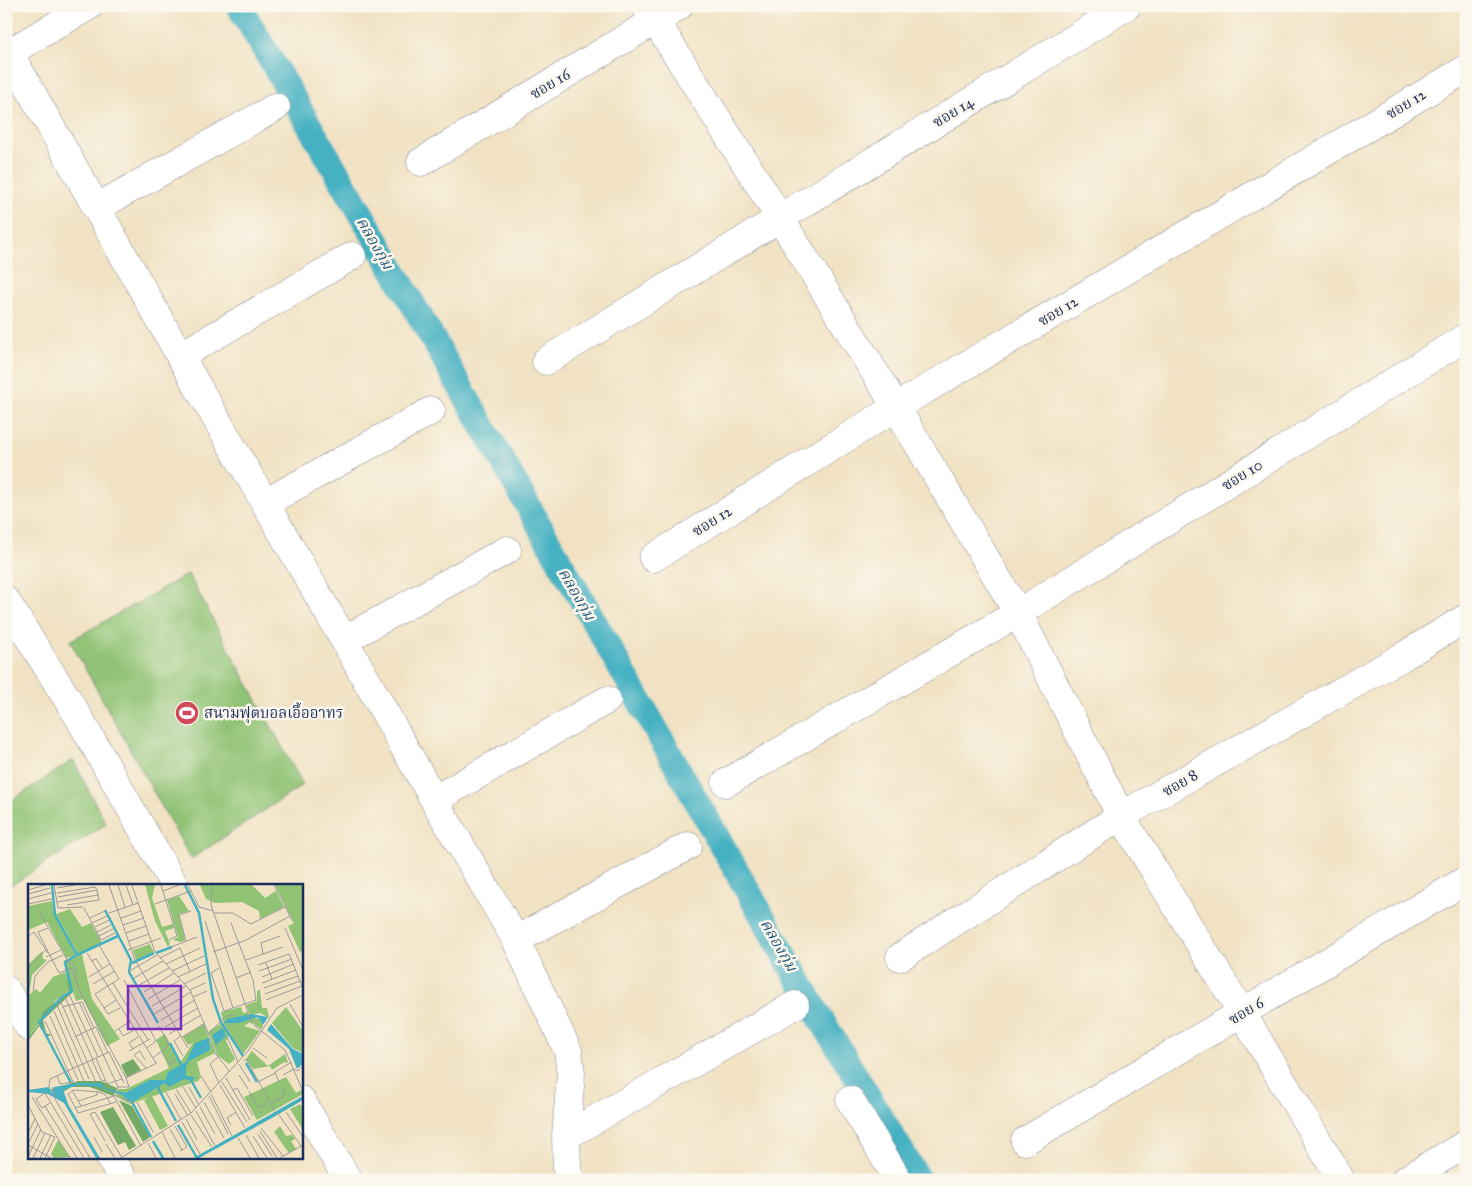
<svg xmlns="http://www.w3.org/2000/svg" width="1472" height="1186" font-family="'IM FELL Great Primer','Noto Serif Thai',serif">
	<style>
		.green { fill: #90c374; stroke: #567969 }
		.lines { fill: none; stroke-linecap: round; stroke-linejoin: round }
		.canal { stroke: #45b1c2; stroke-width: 26 }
		.minor-casing { stroke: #868890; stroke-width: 29 }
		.minor { stroke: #fff; stroke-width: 28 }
		.labels { text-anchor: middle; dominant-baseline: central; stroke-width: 5; stroke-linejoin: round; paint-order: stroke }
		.street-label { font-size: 15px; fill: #1b2f5e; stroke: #fbf7ec }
		.poi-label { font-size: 15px; fill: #1b2f5e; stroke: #fbf7ec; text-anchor: start }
		.water-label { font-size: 16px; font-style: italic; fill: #2a5c81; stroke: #fbf7ec }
		.inset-river { fill: none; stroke: #45b1c2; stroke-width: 2.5 }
		.inset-road { fill: none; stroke: #9b9a9b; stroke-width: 1 }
		.view { fill: #7b2cbf; fill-opacity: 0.15; stroke: #7b2cbf; stroke-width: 2.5 }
		.inset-edge { fill: none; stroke: #1b2f5e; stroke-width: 2.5 }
	</style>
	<rect width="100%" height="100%" fill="#fbf7ec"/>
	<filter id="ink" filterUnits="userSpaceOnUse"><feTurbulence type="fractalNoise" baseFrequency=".02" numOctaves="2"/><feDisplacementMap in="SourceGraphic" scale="10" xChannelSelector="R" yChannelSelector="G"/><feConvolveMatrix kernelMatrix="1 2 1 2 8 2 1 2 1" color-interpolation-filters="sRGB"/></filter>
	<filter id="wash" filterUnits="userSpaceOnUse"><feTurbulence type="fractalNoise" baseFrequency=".0096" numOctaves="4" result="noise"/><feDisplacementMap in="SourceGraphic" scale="20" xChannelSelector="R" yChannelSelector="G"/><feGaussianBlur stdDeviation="1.12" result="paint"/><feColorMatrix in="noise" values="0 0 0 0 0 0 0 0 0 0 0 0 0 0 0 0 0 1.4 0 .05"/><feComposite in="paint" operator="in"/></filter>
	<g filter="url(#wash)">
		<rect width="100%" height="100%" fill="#f1e2c3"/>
		<!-- green -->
		<path class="green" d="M 188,574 L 303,785 L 191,859 L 70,641 Z
			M 73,760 L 106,824 L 7,888 L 6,804 Z"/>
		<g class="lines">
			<!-- canal -->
			<path class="canal" d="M 239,6 L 366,222 L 821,1019 L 919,1180"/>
		</g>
	</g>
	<g filter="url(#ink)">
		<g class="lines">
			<!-- minor casing -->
			<g class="minor-casing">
				<path id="minor" d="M 646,6 L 780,218 L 896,407 L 1018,613 L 1121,816 L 1242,1013 L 1341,1180
					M 6,47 L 180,356 L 344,640 L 434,800 L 516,940 L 568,1051 L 571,1073 L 566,1136 L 567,1170 L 570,1180
					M 10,52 L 89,6
					M 421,162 L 679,6
					M 96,208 L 276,107
					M 180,356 L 352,256
					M 546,361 L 1127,6
					M 265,503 L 431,411
					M 653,558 L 896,407 L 1466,69
					M 6,601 L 78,716 L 174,885
					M 344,640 L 507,550
					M 726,783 L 1018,613 L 1466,337
					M 434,800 L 607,700
					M 516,940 L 688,846
					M 900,957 L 1121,816 L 1402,657 L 1466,618
					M 6,990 L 29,1027
					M 301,1100 L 348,1180
					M 850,1100 L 898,1180
					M 566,1136 L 795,1005
					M 1025,1141 L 1466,880
					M 110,1157 L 123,1180
					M 1405,1180 L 1466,1144"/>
			</g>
			<!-- minor -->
			<use href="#minor" class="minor"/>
		</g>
	</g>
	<!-- icons -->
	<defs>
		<g id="stadium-disc" transform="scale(1.25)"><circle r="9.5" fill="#d1495b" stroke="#fbf7ec"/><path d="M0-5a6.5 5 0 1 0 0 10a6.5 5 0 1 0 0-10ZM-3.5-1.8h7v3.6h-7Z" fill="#fff"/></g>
	</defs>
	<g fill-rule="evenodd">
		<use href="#stadium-disc" x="187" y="713"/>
	</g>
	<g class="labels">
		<!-- street labels -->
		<g class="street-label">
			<text transform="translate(550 84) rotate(-31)">ซอย 16</text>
			<text transform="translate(1406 104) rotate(-31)">ซอย 12</text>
			<text transform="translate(953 112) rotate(-31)">ซอย 14</text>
			<text transform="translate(1058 311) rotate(-31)">ซอย 12</text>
			<text transform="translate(1242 475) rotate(-32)">ซอย 10</text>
			<text transform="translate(712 521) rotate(-32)">ซอย 12</text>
			<text transform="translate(1180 783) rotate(-30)">ซอย 8</text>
			<text transform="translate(1246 1011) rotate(-31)">ซอย 6</text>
		</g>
		<!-- poi labels -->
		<g class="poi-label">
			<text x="204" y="713">สนามฟุตบอลเอื้ออาทร</text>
		</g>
		<!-- water labels -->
		<g class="water-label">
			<text transform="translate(375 243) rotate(60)">คลองกุ่ม</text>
			<text transform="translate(577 594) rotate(60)">คลองกุ่ม</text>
			<text transform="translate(779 945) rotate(60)">คลองกุ่ม</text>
		</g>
	</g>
	<!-- overview -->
	<g transform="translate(28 884)">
		<rect width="275" height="275" fill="#f1e2c3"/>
		<path d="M 117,1 L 127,1 L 124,14 L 134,43 L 145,40 L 146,44 L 137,47 L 142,60 L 140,63 L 127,37 ZM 172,1 L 224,1 L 237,14 L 248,7 L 256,23 L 232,35 L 231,27 L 214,18 L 187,19 L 178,15 ZM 247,1 L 275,1 L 275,67 L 272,68 L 260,42 L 266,39 ZM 151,12 L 161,27 L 151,30 L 157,56 L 153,58 L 145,56 L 150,53 L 139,16 ZM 24,17 L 27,30 L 48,72 L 38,74 L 19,38 L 0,46 L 0,22 ZM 42,25 L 54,43 L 63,39 L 74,59 L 50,70 L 28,30 ZM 122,60 L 126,69 L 108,76 L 105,66 ZM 14,67 L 15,75 L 19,76 L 4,91 L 1,111 L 8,105 L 12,109 L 25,93 L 37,88 L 42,106 L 27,117 L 0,154 L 0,81 ZM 54,70 L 64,115 L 92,155 L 79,162 L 55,115 L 48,117 L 45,108 L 38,78 ZM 232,106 L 234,124 L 239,124 L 241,134 L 232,129 L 222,131 L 218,121 L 229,117 L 229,107 ZM 213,123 L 215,129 L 220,128 L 222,135 L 231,134 L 235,142 L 233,145 L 223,138 L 216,142 L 232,147 L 215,170 L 196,140 L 193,128 ZM 258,123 L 275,147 L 275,169 L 265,164 L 244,139 ZM 194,139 L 201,151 L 198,157 L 207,175 L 201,180 L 189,171 L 181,147 ZM 176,140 L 187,169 L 169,178 L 173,193 L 170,197 L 102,220 L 88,212 L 90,205 L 98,205 L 141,184 L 128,156 L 137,150 L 152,179 L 165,159 L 160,161 L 155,153 ZM 224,167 L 240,182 L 257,170 L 260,179 L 256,178 L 244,186 L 242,182 L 225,185 L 218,175 ZM 258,193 L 268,209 L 275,205 L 275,210 L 229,236 L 216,213 ZM 124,212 L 140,242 L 132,246 L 116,216 ZM 272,220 L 275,225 L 275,246 L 262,225 ZM 252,242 L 258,252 L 264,251 L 267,255 L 263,257 L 268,265 L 261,269 L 246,248 ZM 30,256 L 42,273 L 26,274 L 23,270 Z" fill="#90c374"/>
		<path d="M 48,72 L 38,78 L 45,108 L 15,136 L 18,149 L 23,151 L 19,153 L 11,142 L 1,156 L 0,163 L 0,154 L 11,140 L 15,128 L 41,107 L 36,77 ZM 105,175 L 113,186 L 99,193 L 93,181 ZM 50,197 L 73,197 L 89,204 L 85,212 L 62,203 L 43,203 L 32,210 L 21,206 ZM 91,216 L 104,222 L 122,253 L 115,258 ZM 85,223 L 108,262 L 101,266 L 97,258 L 90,261 L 72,228 Z" fill="#74a966"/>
		<path d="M 224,130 L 240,133 L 235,141 L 230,133 L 211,139 L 196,139 L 199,135 ZM 243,140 L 265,165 L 275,170 L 275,180 L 269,185 L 261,165 L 239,146 ZM 195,144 L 198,152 L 188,161 L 184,151 ZM 181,154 L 182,166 L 161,177 L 158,183 L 158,192 L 167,193 L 164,197 L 156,195 L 141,203 L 137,199 L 103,219 L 94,211 L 71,203 L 50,201 L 35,206 L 41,222 L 72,274 L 68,274 L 36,219 L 20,210 L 0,208 L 0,206 L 21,203 L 24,209 L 26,203 L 49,199 L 72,199 L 77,204 L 97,209 L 122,196 L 137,196 L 140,188 L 158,178 L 167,159 ZM 275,212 L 275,216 L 244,234 L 171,274 L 166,274 Z" fill="#45b1c2"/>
		<path class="inset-river" d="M 24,1 L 27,31 L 49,71 L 37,78 L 44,107 L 33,114 L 11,138 L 43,199M 157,1 L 171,29 L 185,115 L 193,138 L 215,172M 77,26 L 103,76 L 101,88 L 130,139M 128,69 L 144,63M 49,71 L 90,52M 104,79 L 126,69M 142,159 L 155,184M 218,179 L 229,198M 163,196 L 173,214M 129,202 L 148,237M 104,218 L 123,253M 150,241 L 169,274M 125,257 L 135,274M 188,263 L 275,214M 168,274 L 184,265"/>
		<path class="inset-road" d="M 26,1 L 30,24 L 55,23M 81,1 L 107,76 L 160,164M 90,1 L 97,23M 98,1 L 105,21M 104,1 L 127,68 L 162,106 L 181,151M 133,1 L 149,52 L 141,56M 160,1 L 171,23 L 185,27M 184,1 L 183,21 L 224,140M 246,1 L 265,38M 29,4 L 47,1M 0,6 L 17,1M 135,7 L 151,1M 29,9 L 67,3 L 69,6M 0,10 L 22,4M 30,13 L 69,6 L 70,11M 0,15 L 27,8M 29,18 L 70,11M 0,20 L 24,15M 127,20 L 163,7M 39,21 L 71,16 L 70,11M 56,24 L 73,56 L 87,49M 10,26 L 40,77 L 47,83 L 48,95M 81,29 L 110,19M 186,29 L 205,29 L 223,40 L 257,23M 62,34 L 77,27M 93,34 L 113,27M 177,37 L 205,124M 64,39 L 79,32M 95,41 L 116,34M 67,43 L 81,36M 20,44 L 10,48 L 31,89 L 43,84 L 54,112 L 98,194M 257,44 L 275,86M 69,48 L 83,41M 98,49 L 118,42M 71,52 L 85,45M 0,53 L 6,48 L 20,69M 101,57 L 121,50M 158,57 L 151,31 L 163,27M 71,61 L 91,95 L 67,110 L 77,125M 143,63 L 169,53M 100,66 L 133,54M 185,68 L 218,56 L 262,32M 59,69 L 128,179M 235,70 L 233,59 L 252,52M 18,73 L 33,66M 132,74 L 152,64 L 162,87M 218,76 L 255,63M 63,77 L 68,75 L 75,85M 238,79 L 244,95M 138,80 L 172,64M 230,81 L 261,70 L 275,104M 0,84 L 18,66M 191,84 L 183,89 L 196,127 L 228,116 L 225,96 L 203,39M 144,87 L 176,72M 231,87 L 264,75M 100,88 L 129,71M 61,93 L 82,80M 150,93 L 178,80M 234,93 L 266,80M 106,94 L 135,77M 208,94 L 223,88M 96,96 L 128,157 L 119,164M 85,99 L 120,156M 234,99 L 268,86M 65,100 L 87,87M 156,100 L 178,89M 111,101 L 141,84M 236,104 L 270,92M 162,106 L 177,99M 5,107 L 7,92 L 20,78 L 35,71M 116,108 L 146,89M 41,110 L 70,173M 237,110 L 272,97M 37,113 L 65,176M 165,113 L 179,107M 120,115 L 152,96M 32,116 L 68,198M 88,116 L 76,124 L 80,130 L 92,124M 238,116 L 274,102M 51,118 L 90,203 L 101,203 L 98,194 L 129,179M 262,120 L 275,143M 29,121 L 61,195M 124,122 L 158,102M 34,123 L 54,118 L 66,144M 26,127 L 56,197M 126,130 L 163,108M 22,132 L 50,196M 133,136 L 167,116M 17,137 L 45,198 L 32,200 L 29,192M 226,141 L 257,166 L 274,205M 137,143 L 170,124M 91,145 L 95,152 L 106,146M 87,147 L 103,137M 181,149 L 187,169 L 202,188M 141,150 L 173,131M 180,150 L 198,132 L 205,131M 153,152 L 146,157 L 155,172M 46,153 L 68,143 L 80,169M 154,153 L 177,139M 199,153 L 210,178M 225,164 L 239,174M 105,165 L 101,159 L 110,153M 101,167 L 122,155M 134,168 L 142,180 L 147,178 L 146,174M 190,173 L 182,180 L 191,199M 68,174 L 79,200 L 94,195M 125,174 L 141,161 L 131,142M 64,176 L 73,196 L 78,197M 117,176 L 112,167 L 106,171 L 118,184M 216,177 L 218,175 L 247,227M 211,180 L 222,198M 211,191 L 220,205M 255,191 L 266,185 L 270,187 L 275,182M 173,192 L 183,208M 198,194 L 222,236M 194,198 L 219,238M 230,198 L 247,189M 251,198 L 247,188 L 264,178M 192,201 L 217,244M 21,203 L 22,195 L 81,168 L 96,199M 24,203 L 27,215 L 62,274M 155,203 L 168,224M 161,203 L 171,221M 148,205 L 163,229M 44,206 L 53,222M 205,206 L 209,204 L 225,232M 221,207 L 230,224 L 239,219M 138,208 L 153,236M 147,210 L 160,232M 183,210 L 204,252M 86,211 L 106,219M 86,212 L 113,262M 181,212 L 200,250M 4,213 L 42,274M 50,217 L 69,211 L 69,208M 109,218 L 125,248M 176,218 L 196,254M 22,219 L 14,224 L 8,215 L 17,209 L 56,274M 82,219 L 78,211 L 71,208 L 46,206 L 40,210 L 50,229 L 88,218M 244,219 L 254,214 L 257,205M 0,221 L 14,248 L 27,253 L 17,274M 17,222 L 49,274M 172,223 L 187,250M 47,224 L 86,212 L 90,203M 168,227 L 187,262M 258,228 L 275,253M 163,231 L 184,263M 251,231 L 273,262M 158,235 L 169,256M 154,238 L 172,270M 203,241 L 199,234 L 208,228M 147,242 L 159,263 L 152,267M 233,244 L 255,272M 142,245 L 154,266M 232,247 L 249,274M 134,248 L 147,274M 0,249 L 7,235M 230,250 L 244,272M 218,251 L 231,274M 225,252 L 239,274M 66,253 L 74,268M 210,254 L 222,274M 77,257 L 62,230 L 67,228 L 94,274M 120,259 L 128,274M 0,260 L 10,240M 78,260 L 87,274M 0,261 L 23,274M 0,273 L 13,245M 5,274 L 17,249M 12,274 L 23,251M 93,274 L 163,229 L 220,167 L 249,124 L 275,111M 252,274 L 275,261"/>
		<path class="view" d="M 100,102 L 153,102 L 153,145 L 100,145 Z"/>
		<rect width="275" height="275" class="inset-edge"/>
	</g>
	<!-- margin -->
	<rect width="1472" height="1186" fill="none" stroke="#fbf7ec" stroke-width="25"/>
</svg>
